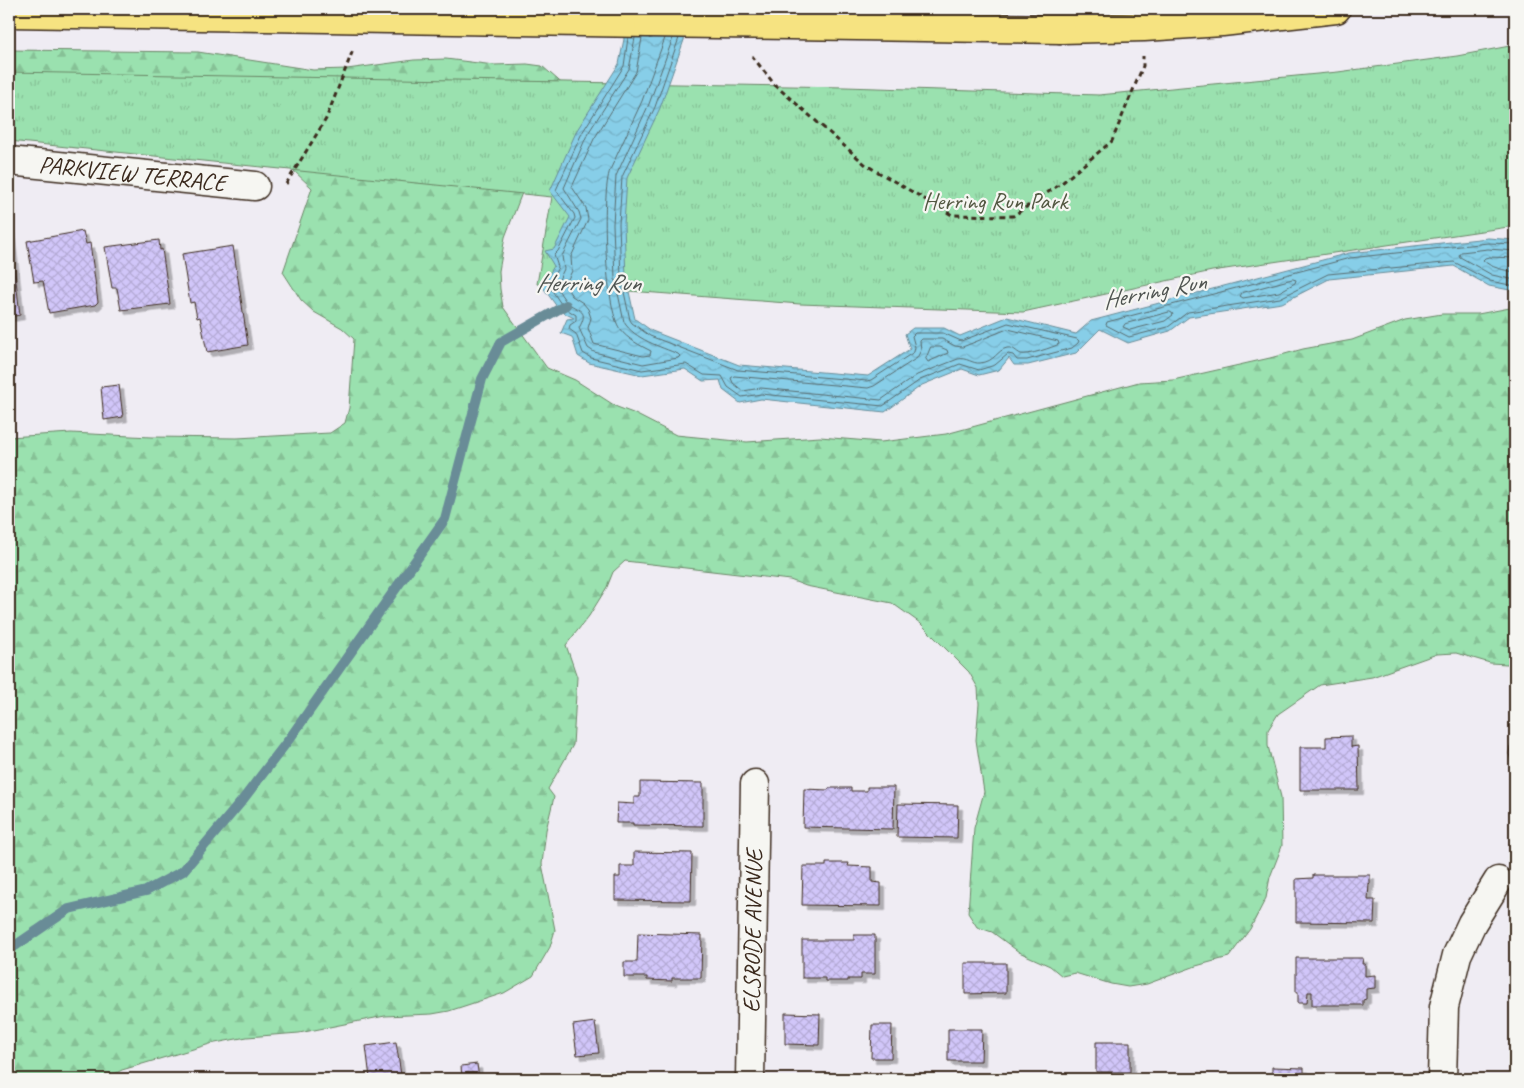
<svg xmlns="http://www.w3.org/2000/svg" width="1524" height="1088" font-family="Caveat,sans-serif">
	<style>
		.forest { fill: url(#forest-firs); stroke: #6a8666 }
		.park { fill: url(#park-tufts); stroke: #6a8666 }
		.water { fill: url(#water-waves); stroke: #698c97 }
		.lines { fill: none; stroke-linecap: round; stroke-linejoin: round }
		.shore { stroke: #596c6f; stroke-width: 1 }
		.stream { stroke: #698c97; stroke-width: 10 }
		.building { fill: url(#building-cross-hatch); stroke: #3b2a1e; filter: url(#shadow) }
		.minor-casing { stroke: #3b2a1e; stroke-width: 31 }
		.major-casing { stroke: #3b2a1e; stroke-width: 31 }
		.path { stroke: #3b2a1e; stroke-width: 3; stroke-dasharray: 5 4; stroke-linecap: butt }
		.minor { stroke: #f6f6f2; stroke-width: 28 }
		.major { stroke: #f6e381; stroke-width: 28 }
		.major-bridge-casing { stroke: #3b2a1e; stroke-width: 31; stroke-linecap: butt }
		.major-bridge { stroke: #f6e381; stroke-width: 28 }
		.labels { text-anchor: middle; dominant-baseline: central; stroke-width: 4.5; stroke-linejoin: round; paint-order: stroke }
		.street-label { font-size: 24px; fill: #3b2a1e; stroke: #f6f6f2 }
		.park-label { font-size: 24px; fill: #535842; stroke: #f6f6f2 }
		.water-label { font-size: 25px; font-style: italic; fill: #4e5350; stroke: #f6f6f2 }
	</style>
	<defs>
		<pattern id="forest-firs" width="22" height="20" patternUnits="userSpaceOnUse" patternTransform="scale(1.25)"><rect width="22" height="20" fill="#9ae1af"/><path d="M5 1l3.5 6h-7zM16 11l3.5 6h-7z" fill="#86c196"/></pattern>
		<pattern id="park-tufts" width="24" height="20" patternUnits="userSpaceOnUse" patternTransform="scale(1.25)"><rect width="24" height="20" fill="#9ae1af"/><path d="M3 7l-1-3M5 7V3M7 7l1-3M15 17l-1-3M17 17v-4M19 17l1-3" fill="none" stroke="#86c196"/></pattern>
		<pattern id="water-waves" width="16" height="10" patternUnits="userSpaceOnUse" patternTransform="scale(1.25)"><rect width="16" height="10" fill="#87cee8"/><path d="M0 5q4-4 8 0t8 0" fill="none" stroke="#75b1c7"/></pattern>
		<pattern id="building-cross-hatch" width="8" height="8" patternUnits="userSpaceOnUse" patternTransform="scale(1.25)"><rect width="8" height="8" fill="#d1c6f9"/><path d="M0 0l8 8M0 8l8-8" fill="none" stroke="#b4aad5"/></pattern>
		<filter id="shadow"><feDropShadow dx="4.5" dy="4.5" stdDeviation="0" flood-color="#0004"/></filter>
	</defs>
	<rect width="100%" height="100%" fill="#efecf3"/>
	<filter id="ink" filterUnits="userSpaceOnUse"><feTurbulence type="fractalNoise" baseFrequency=".02" numOctaves="2"/><feDisplacementMap in="SourceGraphic" scale="10" xChannelSelector="R" yChannelSelector="G"/><feConvolveMatrix kernelMatrix="1 2 1 2 8 2 1 2 1" color-interpolation-filters="sRGB"/></filter>
	<g filter="url(#ink)">
		<!-- forest -->
		<path class="forest" d="M 9,50 L 198,52 L 313,70 L 347,69 L 414,60 L 446,59 L 494,65 L 527,64 L 542,66 L 566,87 L 538,151 L 505,237 L 499,271 L 500,289 L 503,307 L 547,368 L 575,380 L 617,407 L 633,413 L 676,435 L 747,442 L 820,437 L 881,442 L 946,434 L 1139,382 L 1173,380 L 1270,358 L 1303,349 L 1352,340 L 1405,320 L 1442,314 L 1478,314 L 1515,307 L 1515,661 L 1507,664 L 1490,663 L 1456,653 L 1437,654 L 1372,677 L 1320,685 L 1278,714 L 1268,730 L 1268,746 L 1281,797 L 1282,846 L 1270,877 L 1266,898 L 1250,929 L 1229,957 L 1196,966 L 1147,984 L 1128,987 L 1111,984 L 1075,973 L 1062,976 L 1050,966 L 1019,952 L 992,932 L 977,927 L 968,913 L 974,828 L 984,792 L 976,740 L 979,704 L 978,688 L 969,672 L 920,623 L 892,603 L 806,586 L 790,580 L 625,561 L 613,572 L 607,587 L 589,616 L 566,645 L 577,677 L 573,745 L 548,789 L 554,797 L 546,830 L 542,864 L 555,930 L 550,947 L 533,976 L 504,993 L 449,1011 L 432,1014 L 385,1016 L 299,1033 L 247,1037 L 210,1044 L 122,1070 L 105,1079 L 9,1079 L 9,437 L 71,433 L 151,437 L 237,438 L 330,433 L 345,423 L 349,408 L 354,339 L 342,328 L 314,312 L 301,300 L 283,272 L 312,188 L 272,150 L 9,137 Z"/>
		<!-- park -->
		<path class="park" d="M 1515,45 L 1515,226 L 1212,271 L 1023,312 L 800,304 L 537,284 L 552,197 L 9,141 L 9,72 L 845,87 L 1099,95 L 1338,72 L 1457,56 Z"/>
		<!-- water -->
		<path class="water" d="M 620,9 L 695,9 L 660,108 L 627,178 L 624,224 L 626,278 L 635,319 L 652,331 L 739,365 L 868,376 L 910,349 L 905,334 L 913,328 L 944,328 L 960,336 L 1007,317 L 1076,334 L 1091,321 L 1349,253 L 1488,238 L 1515,240 L 1515,291 L 1489,286 L 1454,266 L 1329,279 L 1282,303 L 1189,317 L 1170,331 L 1128,343 L 1100,329 L 1076,353 L 1028,365 L 1014,365 L 1009,358 L 999,370 L 979,375 L 962,369 L 922,385 L 885,412 L 761,399 L 740,403 L 723,390 L 720,380 L 703,381 L 685,369 L 642,375 L 589,363 L 578,356 L 572,337 L 561,333 L 567,319 L 574,318 L 560,311 L 542,286 L 554,266 L 545,251 L 554,249 L 570,217 L 550,191 L 577,130 L 619,64 L 624,39 L 618,15 Z"/>
		<g class="lines">
			<!-- shore -->
			<path class="shore" d="M 628,38 L 624,66 L 582,133 L 556,190 L 574,214 L 575,218 L 558,251 L 554,255 L 558,267 L 549,286 L 563,307 L 576,315 L 576,321 L 570,325 L 569,329 L 576,334 L 583,353 L 591,358 L 642,370 L 686,364 L 704,375 L 722,376 L 728,387 L 742,397 L 761,394 L 883,406 L 920,380 L 960,364 L 979,370 L 995,365 L 1008,354 L 1013,355 L 1017,360 L 1027,360 L 1072,348 L 1078,343 L 1079,341 L 1077,339 L 1008,323 L 961,341 L 943,333 L 915,333 L 912,336 L 915,347 L 914,352 L 871,380 L 867,381 L 738,370 L 650,336 L 632,323 L 630,320 L 621,278 L 619,224 L 622,177 L 655,107 L 679,38
				M 635,38 L 629,69 L 587,135 L 564,188 L 579,212 L 581,219 L 562,256 L 564,269 L 556,286 C 559,291 563,299 568,303 C 580,312 589,310 579,328 L 588,348 L 594,352 L 643,364 L 678,358 L 680,356 L 678,354 C 661,347 634,339 624,322 L 615,279 L 613,224 L 616,176 L 649,104 L 673,38
				M 642,38 L 636,72 L 594,139 L 572,187 L 586,208 L 588,220 L 571,257 L 572,271 L 565,285 L 572,296 L 583,303 L 588,309 L 591,318 L 588,328 L 594,344 L 643,356 L 650,355 L 651,351 C 641,346 627,339 620,329 C 605,309 601,194 610,170 L 642,101 L 665,38
				M 1515,244 L 1488,243 L 1350,258 L 1107,322 L 1106,325 L 1129,337 L 1168,327 L 1188,312 L 1280,298 L 1328,274 L 1454,262 L 1490,281 L 1515,286
				M 1515,251 L 1488,249 L 1461,252 L 1459,255 L 1460,257 L 1492,275 L 1515,280
				M 1515,258 L 1489,257 L 1485,258 L 1483,260 C 1491,268 1504,270 1515,272
				M 1293,279 L 1296,280 L 1295,283 L 1279,292 L 1243,298 L 1240,296 L 1242,293 Z
				M 1170,312 L 1172,313 L 1173,315 L 1165,321 L 1130,330 L 1123,327 L 1125,324 Z
				M 1008,329 L 1058,341 L 1059,344 C 1054,347 1027,356 1021,354 C 1016,352 1014,347 1007,348 C 997,350 995,362 980,363 C 973,364 966,357 958,359 L 917,375 L 881,400 L 761,388 L 743,391 L 733,383 L 731,378 L 734,376 L 868,388 L 874,386 L 917,358 L 921,350 L 920,341 L 922,339 L 942,339 L 955,346 L 962,347 Z
				M 931,347 L 940,347 L 947,350 L 948,353 L 928,362 L 926,359 Z"/>
			<!-- stream -->
			<path class="stream" d="M 9,950 L 69,909 L 146,891 L 183,871 L 241,802 L 290,738 L 445,519 L 482,379 L 501,342 L 566,305"/>
		</g>
		<!-- building -->
		<path class="building" d="M 10,229 L 20,315 L 9,317 L 9,230 Z
			M 83,231 L 86,244 L 90,243 L 98,302 L 95,305 L 49,313 L 43,281 L 34,282 L 27,241 Z
			M 159,240 L 160,250 L 162,249 L 170,304 L 121,310 L 117,288 L 112,288 L 105,247 Z
			M 233,246 L 248,345 L 207,352 L 200,317 L 197,318 L 194,302 L 190,303 L 182,254 Z
			M 119,385 L 123,417 L 104,420 L 101,387 Z
			M 1351,736 L 1351,747 L 1358,746 L 1359,790 L 1300,790 L 1300,747 L 1326,747 L 1326,737 Z
			M 1515,744 L 1515,767 L 1512,764 L 1509,754 L 1510,746 Z
			M 640,782 L 703,783 L 703,826 L 633,825 L 633,823 L 616,823 L 617,803 L 634,804 L 634,797 L 640,797 Z
			M 867,787 L 894,787 L 893,829 L 803,827 L 804,789 L 828,790 L 829,788 L 851,788 L 851,791 L 867,791 Z
			M 898,804 L 958,805 L 957,838 L 897,837 Z
			M 634,852 L 692,853 L 691,901 L 615,900 L 615,877 L 620,877 L 620,866 L 634,866 Z
			M 826,863 L 849,863 L 848,866 L 872,867 L 872,882 L 881,883 L 881,906 L 802,905 L 803,866 L 826,866 Z
			M 1313,875 L 1370,875 L 1370,884 L 1369,883 L 1368,900 L 1375,900 L 1374,923 L 1296,922 L 1296,879 L 1313,878 Z
			M 638,933 L 702,935 L 701,978 L 672,978 L 672,981 L 647,980 L 647,977 L 624,977 L 624,962 L 637,962 Z
			M 854,935 L 875,935 L 875,974 L 861,974 L 861,979 L 848,979 L 848,981 L 825,981 L 825,978 L 802,978 L 802,940 L 854,940 Z
			M 1296,958 L 1363,958 L 1362,964 L 1365,964 L 1365,976 L 1375,975 L 1375,988 L 1366,989 L 1366,999 L 1363,1000 L 1363,1005 L 1312,1005 L 1312,992 L 1308,992 L 1307,1003 L 1298,1003 L 1298,992 L 1296,992 Z
			M 965,963 L 1006,963 L 1006,993 L 965,994 Z
			M 785,1013 L 820,1014 L 819,1045 L 785,1044 Z
			M 595,1022 L 599,1053 L 577,1055 L 573,1025 Z
			M 872,1025 L 892,1025 L 891,1058 L 871,1058 Z
			M 948,1029 L 982,1029 L 981,1061 L 948,1061 Z
			M 396,1042 L 401,1075 L 370,1078 L 366,1046 Z
			M 1096,1042 L 1130,1042 L 1130,1072 L 1096,1072 Z
			M 477,1064 L 479,1079 L 462,1079 L 461,1066 Z
			M 1272,1067 L 1304,1068 L 1304,1079 L 1272,1079 Z"/>
		<g class="lines">
			<!-- minor casing -->
			<g class="minor-casing">
				<g id="minor">
					<path id="s1" d="M 9,161 L 255,186"/>
					<path id="s2" d="M 750,1079 L 755,784"/>
					<path d="M 1442,1079 L 1444,1007 L 1457,955 L 1472,923 L 1498,881"/>
				</g>
			</g>
			<!-- major casing -->
			<g class="major-casing">
				<path id="major" d="M 9,13 L 649,23
					M 1061,29 L 1144,27 L 1222,22 L 1336,9"/>
			</g>
			<!-- path -->
			<path class="path" d="M 752,56 L 775,85 L 866,165 L 952,215 L 1013,216 L 1063,182 L 1112,141 L 1143,66 L 1143,56
				M 286,184 L 326,119 L 353,50"/>
			<!-- minor -->
			<use href="#minor" class="minor"/>
			<!-- major -->
			<use href="#major" class="major"/>
			<!-- major-bridge casing -->
			<g class="major-bridge-casing">
				<path id="major-bridge" d="M 649,23 L 1061,29"/>
			</g>
			<!-- major-bridge -->
			<use href="#major-bridge" class="major-bridge"/>
		</g>
	</g>
	<g class="labels">
		<!-- street labels -->
		<g class="street-label">
			<text stroke="none"><textPath href="#s1" startOffset="124">PARKVIEW TERRACE</textPath></text>
			<text stroke="none"><textPath href="#s2" startOffset="148">ELSRODE AVENUE</textPath></text>
		</g>
		<!-- park labels -->
		<g class="park-label">
			<text x="995" y="201">Herring Run Park</text>
		</g>
		<!-- water labels -->
		<g class="water-label">
			<text x="588" y="283">Herring Run</text>
			<text transform="translate(1154 291) rotate(-11)">Herring Run</text>
		</g>
	</g>
	<!-- margin -->
	<rect width="1524" height="1088" fill="none" stroke="#f6f6f2" stroke-width="30"/>
	<rect x="15" y="15" width="1494" height="1058" fill="none" stroke="#3b2a1e" stroke-width="2" filter="url(#ink)"/>
</svg>
